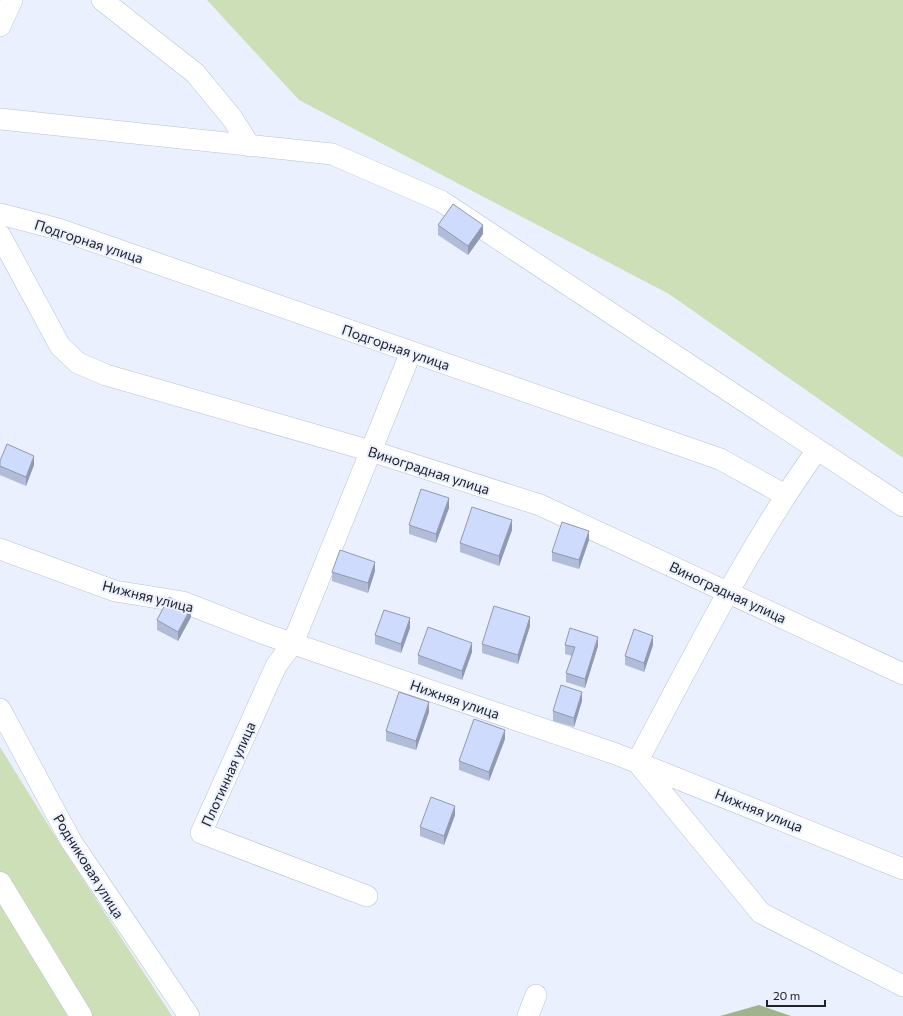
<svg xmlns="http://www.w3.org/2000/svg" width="903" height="1016" font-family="Commissioner,sans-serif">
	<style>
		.green { fill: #ccdfb7 }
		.water { fill: #a1b38c }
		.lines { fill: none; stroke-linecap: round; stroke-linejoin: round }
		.minor-casing { stroke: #bbc1cf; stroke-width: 22 }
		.major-casing { stroke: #bbc1cf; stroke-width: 23 }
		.minor { stroke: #fff; stroke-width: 21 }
		.major { stroke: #fff; stroke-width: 22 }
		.wall { fill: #b1bcd9 }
		.shaded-wall { fill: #9099b0 }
		.building { fill: #cedbfc; stroke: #9099b0 }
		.labels { text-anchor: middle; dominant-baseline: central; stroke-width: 4; stroke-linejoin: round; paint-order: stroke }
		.street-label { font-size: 14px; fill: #212328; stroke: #eaf0fe }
	</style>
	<rect width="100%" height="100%" fill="#eaf0fe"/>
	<!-- green -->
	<path class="green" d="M 207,0 L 903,0 L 903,458 L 669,294 L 299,100 Z
		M 0,747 L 62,847 L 172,1016 L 0,1016 Z"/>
	<!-- water -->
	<path class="water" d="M 759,1005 L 791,1016 L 720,1016 Z"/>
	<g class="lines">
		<!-- minor casing -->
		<g class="minor-casing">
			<path id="minor" d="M 102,0 L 195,73 L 232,118 L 250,146
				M 0,26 L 12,0
				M 0,119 L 332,154 L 441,201 L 903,506
				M 0,214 L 58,229 L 720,459 L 785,495
				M 0,235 L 60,346 L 78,363 L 106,375 L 371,451 L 540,505 L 903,674
				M 817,450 C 747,548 694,656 637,762 L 761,913 L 903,986
				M 0,549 L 115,591 L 183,602 L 262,633 L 616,754 L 903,869
				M 0,709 L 71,841 L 189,1016
				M 367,896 L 201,833 L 276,666 L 293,643 L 411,352
				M 528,1016 L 536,995"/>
		</g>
		<!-- major casing -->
		<g class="major-casing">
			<path id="major" d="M 0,883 L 81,1016"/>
		</g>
		<!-- minor -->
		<use href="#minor" class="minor"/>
		<!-- major -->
		<use href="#major" class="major"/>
	</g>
	<!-- wall -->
	<path class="wall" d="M 438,225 L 483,234 L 468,255 L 438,235 Z
		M 0,461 L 34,465 L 26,486 L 0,475 Z
		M 449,508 L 436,543 L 409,534 L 409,525 Z
		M 512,530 L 499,566 L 460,552 L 460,543 Z
		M 589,540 L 579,569 L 552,561 L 552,552 Z
		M 375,571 L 368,593 L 332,581 L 332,572 Z
		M 191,617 L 178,641 L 157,630 L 157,620 Z
		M 530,626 L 518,664 L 482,653 L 482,644 Z
		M 410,628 L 401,653 L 375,644 L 375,635 Z
		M 565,645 L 598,646 L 585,688 L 566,682 L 566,673 L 572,656 L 565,654 Z
		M 653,645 L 644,672 L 625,665 L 625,656 Z
		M 472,652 L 462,680 L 418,664 L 418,655 Z
		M 582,701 L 574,727 L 553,721 L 553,711 Z
		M 429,712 L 416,750 L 386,741 L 386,731 Z
		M 505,739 L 489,781 L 459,770 L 459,761 Z
		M 455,815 L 444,845 L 420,836 L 420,827 Z"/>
	<!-- shaded-wall -->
	<path class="shaded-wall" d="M 483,225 L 483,234 L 468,255 L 468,246 Z
		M 34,456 L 34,465 L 26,486 L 26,477 Z
		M 449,498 L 449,508 L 436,543 L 436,534 Z
		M 512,520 L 512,530 L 499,566 L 499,556 Z
		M 589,531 L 589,540 L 579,569 L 579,560 Z
		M 375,562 L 375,571 L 368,593 L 368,583 Z
		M 191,608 L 191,617 L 178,641 L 178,632 Z
		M 530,617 L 530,626 L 518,664 L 518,655 Z
		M 410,618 L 410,628 L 401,653 L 401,644 Z
		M 653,636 L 653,645 L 644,672 L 644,663 Z
		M 598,637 L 598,646 L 585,688 L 585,679 Z
		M 472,643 L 472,652 L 462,680 L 462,671 Z
		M 582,692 L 582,701 L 574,727 L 574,718 Z
		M 429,702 L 429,712 L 416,750 L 416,741 Z
		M 505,730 L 505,739 L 489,781 L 489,772 Z
		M 455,806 L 455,815 L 444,845 L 444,836 Z"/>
	<!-- building -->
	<path class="building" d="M 453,204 L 483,225 L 468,246 L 438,225 Z
		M 7,444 L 34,456 L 26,477 L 0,466 L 0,461 Z
		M 421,489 L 449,498 L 436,534 L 409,525 Z
		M 472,507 L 512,520 L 499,556 L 460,543 Z
		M 562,522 L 589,531 L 579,560 L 552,552 Z
		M 340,550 L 375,562 L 368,583 L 332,572 Z
		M 169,597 L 191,608 L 178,632 L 157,620 Z
		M 494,606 L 530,617 L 518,655 L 482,644 Z
		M 384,610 L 410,618 L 401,644 L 375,635 Z
		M 428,627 L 472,643 L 462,671 L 418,655 Z
		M 570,628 L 598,637 L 585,679 L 566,673 L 575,647 L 565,645 Z
		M 634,629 L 653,636 L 644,663 L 625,656 Z
		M 561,685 L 582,692 L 574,718 L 553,711 Z
		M 399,692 L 429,702 L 416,741 L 386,731 Z
		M 474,719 L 505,730 L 489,772 L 459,761 Z
		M 431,797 L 455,806 L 444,836 L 420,827 Z"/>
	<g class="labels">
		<!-- street labels -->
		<g class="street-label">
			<text transform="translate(89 241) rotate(18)">Подгорная улица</text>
			<text transform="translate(396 347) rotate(19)">Подгорная улица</text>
			<text transform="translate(429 470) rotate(18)">Виноградная улица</text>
			<text transform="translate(728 592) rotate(25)">Виноградная улица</text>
			<text transform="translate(148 596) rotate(14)">Нижняя улица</text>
			<text transform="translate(455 699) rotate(19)">Нижняя улица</text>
			<text transform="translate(228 774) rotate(-66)">Плотинная улица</text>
			<text transform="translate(759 810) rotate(22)">Нижняя улица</text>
			<text transform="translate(89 866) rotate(58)">Родниковая улица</text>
		</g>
	</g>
	<!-- scale -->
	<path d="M767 1000v6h58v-6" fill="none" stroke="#212328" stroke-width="2"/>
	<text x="773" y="1000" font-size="12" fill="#212328" stroke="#eaf0fe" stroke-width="3" paint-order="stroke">20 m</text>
</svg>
